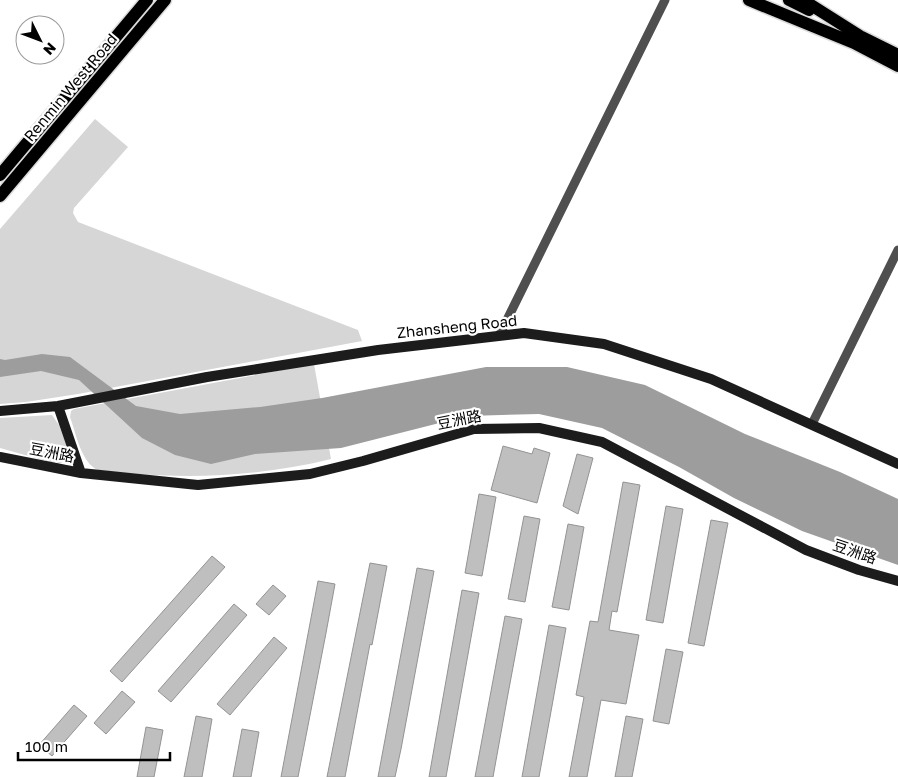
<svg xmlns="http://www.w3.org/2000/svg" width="898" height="777" font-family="'Golos Text','Noto Sans SC',sans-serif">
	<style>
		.green { fill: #d6d6d6 }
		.water { fill: #9d9d9d }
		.building { fill: #bfbfbf; stroke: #939393 }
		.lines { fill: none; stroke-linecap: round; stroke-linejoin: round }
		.primary-casing { stroke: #dbdbdb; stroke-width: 15 }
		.street { stroke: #4f4f4f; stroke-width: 9 }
		.secondary { stroke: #1c1c1c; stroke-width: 10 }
		.primary { stroke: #000; stroke-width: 12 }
		.labels { text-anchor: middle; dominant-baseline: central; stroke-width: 4.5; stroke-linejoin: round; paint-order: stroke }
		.street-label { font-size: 15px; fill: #000; stroke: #fff }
	</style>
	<rect width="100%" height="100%" fill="#fff"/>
	<!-- green -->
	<path class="green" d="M 95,119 L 128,147 L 74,208 L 73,213 L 78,222 L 358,330 L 362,341 L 78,394 L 26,402 L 0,404 L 0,229 Z
		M 314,364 L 331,459 C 254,478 176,480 98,470 C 81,463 76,433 70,417 L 71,411 L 74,409 Z
		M 52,415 L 59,425 L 69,452 L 63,462 L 57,464 L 0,448 L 0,418 Z"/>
	<!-- water -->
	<path class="water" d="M 42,354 L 70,357 L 136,406 L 180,414 L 260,407 L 322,398 L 486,367 L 567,367 L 645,385 L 745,434 L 840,472 L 898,499 L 898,565 L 802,531 L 734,498 L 679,467 L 602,428 L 539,414 L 467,416 L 341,448 L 255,454 L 211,464 L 175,455 L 142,438 L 79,380 L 41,371 L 0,377 L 0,359 L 5,360 Z"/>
	<!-- building -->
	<path class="building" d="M 503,446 L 532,454 L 534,448 L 550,453 L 537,503 L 491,490 Z
		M 577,454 L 593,458 L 578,514 L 563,506 Z
		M 623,482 L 640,485 L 617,612 L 612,611 L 609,630 L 639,635 L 626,704 L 601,700 L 587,777 L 569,777 L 584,697 L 576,695 L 590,621 L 598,622 Z
		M 479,494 L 496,497 L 482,576 L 465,573 Z
		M 666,506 L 683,509 L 663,623 L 646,620 Z
		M 524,516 L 540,519 L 525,602 L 508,599 Z
		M 711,520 L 728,523 L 704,646 L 688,643 Z
		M 568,524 L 584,527 L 569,610 L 552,607 Z
		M 212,556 L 225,567 L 122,682 L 110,671 Z
		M 370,563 L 387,566 L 372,645 L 370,644 L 345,777 L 327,777 Z
		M 417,568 L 434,571 L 401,749 L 395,777 L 378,777 Z
		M 318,581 L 335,584 L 326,633 L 298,777 L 281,777 Z
		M 273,585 L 286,596 L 269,615 L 256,604 Z
		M 462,590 L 479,593 L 446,777 L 429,777 Z
		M 234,604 L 247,615 L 171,702 L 158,691 Z
		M 505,616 L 522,619 L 508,694 L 493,777 L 475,777 Z
		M 549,625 L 566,628 L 550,717 L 539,777 L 522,777 Z
		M 274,637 L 287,648 L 230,715 L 217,704 Z
		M 666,649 L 683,652 L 669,724 L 653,721 Z
		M 122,691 L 135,702 L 106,734 L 94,723 Z
		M 74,705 L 87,716 L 52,756 L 39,745 Z
		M 196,716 L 212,719 L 202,777 L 184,777 Z
		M 626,716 L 643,719 L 632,777 L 615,777 Z
		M 146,727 L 163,730 L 154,777 L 137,777 Z
		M 242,729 L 259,732 L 251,777 L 233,777 Z"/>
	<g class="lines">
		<!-- primary casing -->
		<g class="primary-casing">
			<path id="primary" d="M 749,0 L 854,43 L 898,66
				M 789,0 L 809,10
				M 803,0 L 860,36 L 898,55
				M 0,175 L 147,0
				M 0,196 L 165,0"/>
		</g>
		<!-- street -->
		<path class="street" d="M 499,336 L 665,0
			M 812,424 L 898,250"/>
		<!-- secondary -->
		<path class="secondary" d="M 58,406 L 81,473
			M 0,411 L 58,406 L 207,377 L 378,350 L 524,333 L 604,344 L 711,379 L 898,464
			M 0,457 L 81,473 L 198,485 L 310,474 L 363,461 L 474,429 L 539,428 L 602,442 L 806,550 L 859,570 L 898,581"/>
		<!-- primary -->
		<use href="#primary" class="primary"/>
	</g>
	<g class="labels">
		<!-- street labels -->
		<g class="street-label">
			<text transform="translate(70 87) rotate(-50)">Renmin West Road</text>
			<text transform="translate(457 326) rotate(-6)">Zhansheng Road</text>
			<text transform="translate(459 419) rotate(-11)">豆洲路</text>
			<text transform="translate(52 452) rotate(11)">豆洲路</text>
			<text transform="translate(855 551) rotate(19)">豆洲路</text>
		</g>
	</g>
	<!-- north arrow -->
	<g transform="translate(40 40) rotate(132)"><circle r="24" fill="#ffffff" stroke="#999999"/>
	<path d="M0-4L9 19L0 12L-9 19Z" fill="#000000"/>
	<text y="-8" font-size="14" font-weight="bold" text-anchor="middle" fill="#000000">N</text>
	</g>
	<!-- scale -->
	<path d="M18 752v8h152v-8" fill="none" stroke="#000000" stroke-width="2.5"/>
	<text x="25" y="752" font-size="15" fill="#000000" stroke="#ffffff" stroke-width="4" paint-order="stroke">100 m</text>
</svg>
